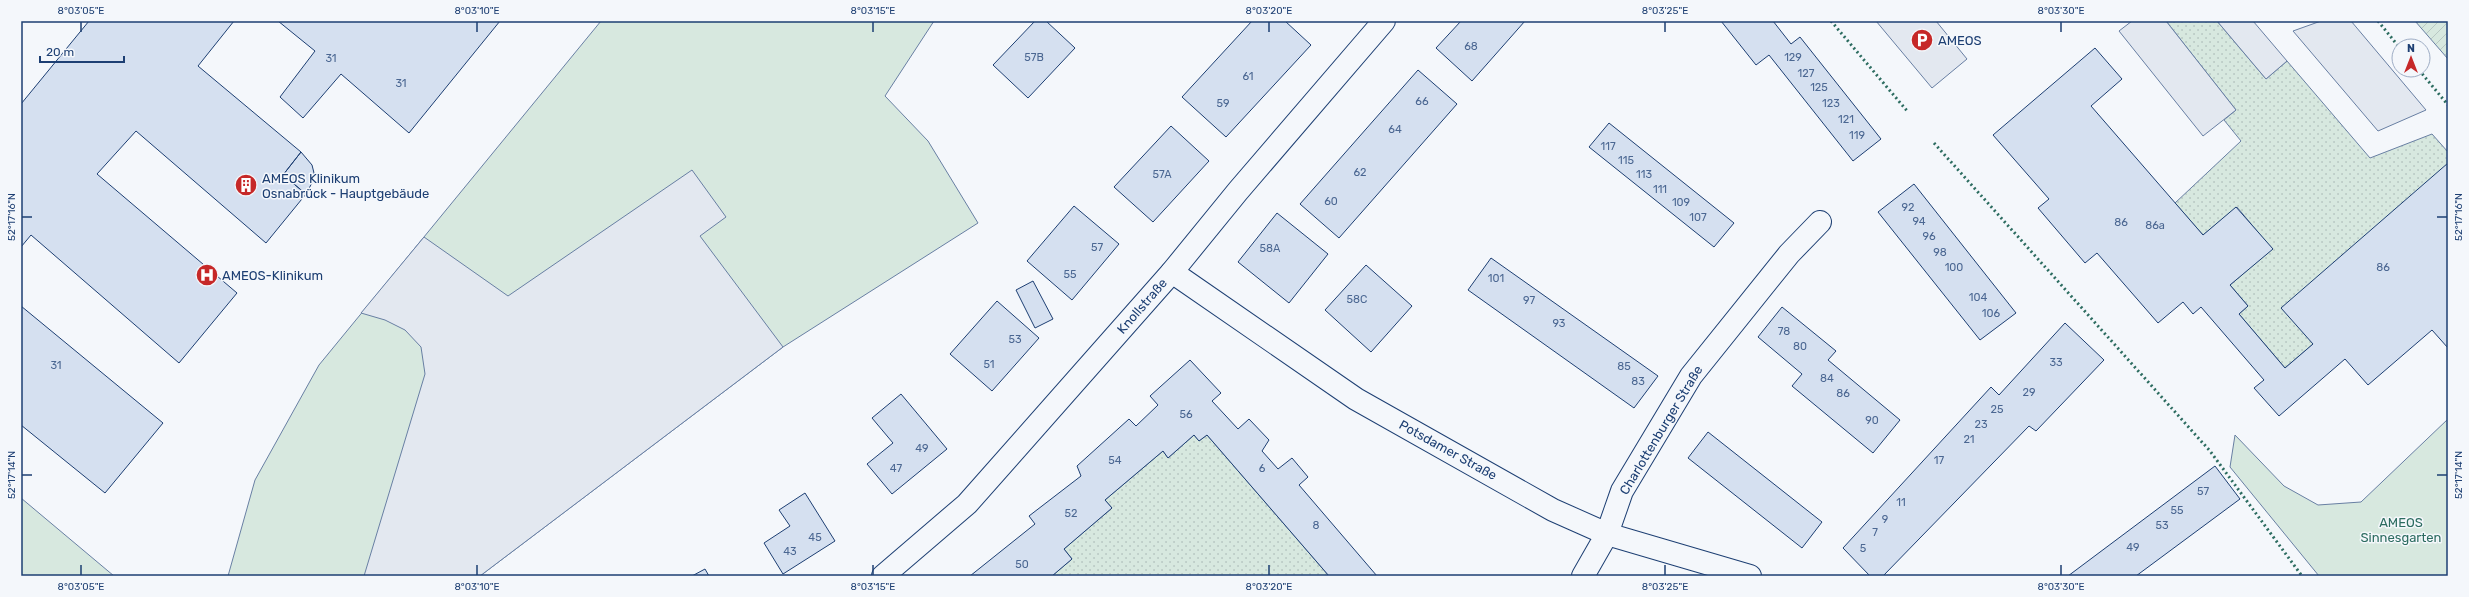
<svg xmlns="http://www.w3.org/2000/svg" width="2469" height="597" font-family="Rubik,sans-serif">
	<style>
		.grass { fill: url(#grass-dots); stroke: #687fa3 }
		.park { fill: #d7e8df; stroke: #687fa3 }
		.garden { fill: url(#garden-furrows); stroke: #687fa3 }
		.parking { fill: #e3e8f0; stroke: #687fa3 }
		.building { fill: #d5e0f0; stroke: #1d3f73 }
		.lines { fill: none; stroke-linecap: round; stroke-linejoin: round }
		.minor-casing { stroke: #1d3f73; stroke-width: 24 }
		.tertiary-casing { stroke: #1d3f73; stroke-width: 24 }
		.minor { stroke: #f4f7fb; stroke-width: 22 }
		.tertiary { stroke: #f4f7fb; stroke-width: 22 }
		.hedge { stroke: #2c6c60; stroke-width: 3; stroke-dasharray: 2 3; stroke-linecap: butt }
		.ticks { fill: none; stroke: #1d3f73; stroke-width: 1.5 }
		.labels { text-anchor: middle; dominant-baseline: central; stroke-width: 3; stroke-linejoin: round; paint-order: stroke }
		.number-label { font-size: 11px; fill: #4b6792 }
		.poi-label { font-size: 13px; fill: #1d3f73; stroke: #f4f7fb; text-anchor: start }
		.street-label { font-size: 13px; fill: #1d3f73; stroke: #f4f7fb }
		.park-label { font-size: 13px; fill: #2c6c60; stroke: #f4f7fb }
		.neatline { fill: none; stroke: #1d3f73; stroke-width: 1.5 }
		.ticks-label { font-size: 10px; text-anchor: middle; fill: #1d3f73 }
	</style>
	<defs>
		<pattern id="grass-dots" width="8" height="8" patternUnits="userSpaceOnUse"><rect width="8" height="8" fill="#d7e8df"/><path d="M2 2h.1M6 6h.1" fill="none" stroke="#b8c8c3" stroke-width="1.8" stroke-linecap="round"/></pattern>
		<pattern id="garden-furrows" width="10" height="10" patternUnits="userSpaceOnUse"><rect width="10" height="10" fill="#d7e8df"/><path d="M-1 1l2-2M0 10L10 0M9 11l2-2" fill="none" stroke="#b8c8c3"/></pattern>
	</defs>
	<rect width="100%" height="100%" fill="#f4f7fb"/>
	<!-- grass -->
	<path class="grass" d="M 2166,21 L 2217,21 L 2266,79 L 2287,61 L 2370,158 L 2432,134 L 2448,152 L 2448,163 L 2313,344 L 2285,368 L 2239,314 L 2248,306 L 2230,285 L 2272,249 L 2237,207 L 2203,235 L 2175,203 L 2241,141 L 2224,120 L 2236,110 Z
		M 1194,435 L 1199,441 L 1207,435 L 1329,576 L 1052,576 L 1072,559 L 1064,549 L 1112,508 L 1105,500 L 1163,451 L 1168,458 Z"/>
	<!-- park -->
	<path class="park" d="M 601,21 L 934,21 L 885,96 L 928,141 L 978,223 L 783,347 L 480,576 L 228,576 L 255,480 L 319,365 Z
		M 2448,419 L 2448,576 L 2319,576 L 2230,467 L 2235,435 L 2284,486 L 2318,505 L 2361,502 Z
		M 21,498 L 114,576 L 21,576 Z"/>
	<!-- garden -->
	<path class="garden" d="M 2415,21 L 2448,21 L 2448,59 Z"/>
	<!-- parking -->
	<path class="parking" d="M 1876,21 L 1936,21 L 1967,59 L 1932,88 Z
		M 2132,21 L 2166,21 L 2236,110 L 2203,136 L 2119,31 Z
		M 2217,21 L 2253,21 L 2287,61 L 2266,79 Z
		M 2321,21 L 2351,21 L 2426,110 L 2378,131 L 2293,31 Z
		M 692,170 L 726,217 L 700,236 L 783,347 L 480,576 L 364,576 L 425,374 L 421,347 L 405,330 L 385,320 L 361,313 L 424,237 L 508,296 Z"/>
	<!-- building -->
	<path class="building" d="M 89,21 L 234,21 L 198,66 L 301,152 L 283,175 L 306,194 L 266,243 L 136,131 L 97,174 L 237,293 L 179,363 L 31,235 L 21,247 L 21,104 Z
		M 278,21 L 500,21 L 409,133 L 341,74 L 303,118 L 280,97 L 315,51 Z
		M 1035,21 L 1046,21 L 1075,48 L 1028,98 L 993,65 Z
		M 1252,21 L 1285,21 L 1311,45 L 1226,137 L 1182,97 Z
		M 1461,21 L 1525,21 L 1472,81 L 1436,48 Z
		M 1721,21 L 1773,21 L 1791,44 L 1800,37 L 1881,139 L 1853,161 L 1769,55 L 1756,65 Z
		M 2095,48 L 2122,79 L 2091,106 L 2203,235 L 2236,207 L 2273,249 L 2230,285 L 2248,306 L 2239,314 L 2285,368 L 2313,344 L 2281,308 L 2448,163 L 2448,348 L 2432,330 L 2368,385 L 2345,359 L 2279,416 L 2254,388 L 2264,380 L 2201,307 L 2193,314 L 2183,302 L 2158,323 L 2097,253 L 2085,263 L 2038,208 L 2049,199 L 1993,135 Z
		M 1418,70 L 1457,104 L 1339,238 L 1300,204 Z
		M 1609,123 L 1734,223 L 1714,247 L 1589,147 Z
		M 1171,126 L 1209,161 L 1153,222 L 1114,187 Z
		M 301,152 L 312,165 L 314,173 L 313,181 L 306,194 L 283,175 Z
		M 1914,184 L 2016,313 L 1980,340 L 1878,212 Z
		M 1074,206 L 1119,244 L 1072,300 L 1027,261 Z
		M 1277,213 L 1328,254 L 1289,303 L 1238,262 Z
		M 1491,258 L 1658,376 L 1634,408 L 1468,290 Z
		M 1366,265 L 1412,306 L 1371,352 L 1325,310 Z
		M 1033,281 L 1053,319 L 1035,328 L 1016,290 Z
		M 997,301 L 1039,338 L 992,391 L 950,354 Z
		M 21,306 L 163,423 L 105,493 L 21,425 Z
		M 1782,307 L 1836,351 L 1828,360 L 1900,420 L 1873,453 L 1792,386 L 1802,374 L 1758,337 Z
		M 2065,323 L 2104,360 L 2036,431 L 2029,426 L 1883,576 L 1870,576 L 1843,548 L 1991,387 L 1999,395 Z
		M 1190,360 L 1221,393 L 1212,401 L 1238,429 L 1249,419 L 1269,440 L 1262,451 L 1278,469 L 1292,458 L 1308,477 L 1299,485 L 1377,576 L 1329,576 L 1207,435 L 1199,441 L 1194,435 L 1168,458 L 1163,451 L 1105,500 L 1112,508 L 1064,549 L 1072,559 L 1052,576 L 970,576 L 1035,524 L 1029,516 L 1081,476 L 1077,466 L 1129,419 L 1136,426 L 1158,405 L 1150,396 Z
		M 901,394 L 947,449 L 892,494 L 867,464 L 893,443 L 872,418 Z
		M 1708,432 L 1822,522 L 1802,548 L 1688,458 Z
		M 2215,466 L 2240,499 L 2136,576 L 2068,576 Z
		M 805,493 L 835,541 L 783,574 L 764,543 L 790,526 L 779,510 Z
		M 705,569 L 709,576 L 692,576 Z"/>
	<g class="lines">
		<!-- minor casing -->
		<g class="minor-casing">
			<path id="minor" d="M 1172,272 L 1356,399 L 1553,510 L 1607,534 L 1750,576
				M 1583,576 L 1607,534 L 1622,491 L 1691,376 L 1789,254 L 1820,222"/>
		</g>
		<!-- tertiary casing -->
		<g class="tertiary-casing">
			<path id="tertiary" d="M 883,576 L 967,504 L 1172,272 L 1238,191 L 1384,21"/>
		</g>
		<!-- minor -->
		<use href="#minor" class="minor"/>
		<!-- tertiary -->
		<use href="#tertiary" class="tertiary"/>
		<!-- hedge -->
		<path class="hedge" d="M 1831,21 L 1908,112
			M 2378,21 L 2399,47
			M 2419,70 L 2448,105
			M 1934,143 L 2210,451 L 2302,576"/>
	</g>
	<!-- ticks -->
	<path class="ticks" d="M 81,22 L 81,32M 477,22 L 477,32M 873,22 L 873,32M 1269,22 L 1269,32M 1665,22 L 1665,32M 2061,22 L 2061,32M 22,217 L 32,217M 2437,217 L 2447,217M 22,475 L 32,475M 2437,475 L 2447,475M 81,565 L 81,575M 477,565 L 477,575M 873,565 L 873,575M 1269,565 L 1269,575M 1665,565 L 1665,575M 2061,565 L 2061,575"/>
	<!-- icons -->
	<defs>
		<g id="parking-disc" transform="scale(1.15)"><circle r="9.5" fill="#c62828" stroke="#f4f7fb"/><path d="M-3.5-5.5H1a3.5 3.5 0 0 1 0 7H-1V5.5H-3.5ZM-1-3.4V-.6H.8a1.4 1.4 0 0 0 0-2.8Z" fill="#fff"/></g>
		<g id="building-disc" transform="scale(1.15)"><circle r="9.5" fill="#c62828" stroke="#f4f7fb"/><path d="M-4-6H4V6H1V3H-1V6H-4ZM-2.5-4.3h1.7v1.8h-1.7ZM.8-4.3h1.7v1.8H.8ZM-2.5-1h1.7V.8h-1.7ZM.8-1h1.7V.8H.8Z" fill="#fff"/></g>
		<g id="hospital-disc" transform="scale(1.15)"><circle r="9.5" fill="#c62828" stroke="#f4f7fb"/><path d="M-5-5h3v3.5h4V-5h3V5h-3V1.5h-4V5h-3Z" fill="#fff"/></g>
	</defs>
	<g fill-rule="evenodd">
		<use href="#parking-disc" x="1922" y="40"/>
		<use href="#building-disc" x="246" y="185"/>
		<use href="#hospital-disc" x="207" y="275"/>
	</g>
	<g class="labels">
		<!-- number labels -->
		<g class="number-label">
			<text x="1471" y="46">68</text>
			<text x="1034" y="57">57B</text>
			<text x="1793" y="57">129</text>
			<text x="331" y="58">31</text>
			<text x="1806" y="73">127</text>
			<text x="1248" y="76">61</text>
			<text x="401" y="83">31</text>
			<text x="1819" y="87">125</text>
			<text x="1422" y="101">66</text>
			<text x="1223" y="103">59</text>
			<text x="1831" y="103">123</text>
			<text x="1846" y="119">121</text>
			<text x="1395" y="129">64</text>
			<text x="1857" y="135">119</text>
			<text x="1608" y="146">117</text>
			<text x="1626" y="160">115</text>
			<text x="1360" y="172">62</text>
			<text x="1162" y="174">57A</text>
			<text x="1644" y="174">113</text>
			<text x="1660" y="189">111</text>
			<text x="1331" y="201">60</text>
			<text x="1681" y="202">109</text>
			<text x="1908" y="207">92</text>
			<text x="1698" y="217">107</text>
			<text x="1919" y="221">94</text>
			<text x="2121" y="222">86</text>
			<text x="2155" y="225">86a</text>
			<text x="1929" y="236">96</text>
			<text x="1097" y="247">57</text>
			<text x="1270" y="248">58A</text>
			<text x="1940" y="252">98</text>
			<text x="1954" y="267">100</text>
			<text x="2383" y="267">86</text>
			<text x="1070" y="274">55</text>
			<text x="1496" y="278">101</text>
			<text x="1978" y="297">104</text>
			<text x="1357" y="299">58C</text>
			<text x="1529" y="300">97</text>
			<text x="1991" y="313">106</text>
			<text x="1559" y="323">93</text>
			<text x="1784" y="331">78</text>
			<text x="1015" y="339">53</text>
			<text x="1800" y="346">80</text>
			<text x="2056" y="362">33</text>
			<text x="989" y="364">51</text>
			<text x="56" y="365">31</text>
			<text x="1624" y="366">85</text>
			<text x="1827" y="378">84</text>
			<text x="1638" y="381">83</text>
			<text x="2029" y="392">29</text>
			<text x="1843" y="393">86</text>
			<text x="1997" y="409">25</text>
			<text x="1186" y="414">56</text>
			<text x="1872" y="420">90</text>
			<text x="1981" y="424">23</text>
			<text x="1969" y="439">21</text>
			<text x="922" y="448">49</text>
			<text x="1115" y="460">54</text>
			<text x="1939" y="460">17</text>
			<text x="896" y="468">47</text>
			<text x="1262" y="468">6</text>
			<text x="2203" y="491">57</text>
			<text x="1901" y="502">11</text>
			<text x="2177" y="510">55</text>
			<text x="1071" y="513">52</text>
			<text x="1885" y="519">9</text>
			<text x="1316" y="525">8</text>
			<text x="2162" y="525">53</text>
			<text x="1875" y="532">7</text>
			<text x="815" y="537">45</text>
			<text x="2133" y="547">49</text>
			<text x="1863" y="548">5</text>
			<text x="790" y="551">43</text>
			<text x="1022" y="564">50</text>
		</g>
		<!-- poi labels -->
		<g class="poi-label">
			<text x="1938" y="40">AMEOS</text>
			<text x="262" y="178">AMEOS Klinikum<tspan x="262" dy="15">Osnabrück - Hauptgebäude</tspan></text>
			<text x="222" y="275">AMEOS-Klinikum</text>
		</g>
		<!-- street labels -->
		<g class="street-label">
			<text transform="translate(1142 306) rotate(-49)">Knollstraße</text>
			<text transform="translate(1661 430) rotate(-59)">Charlottenburger Straße</text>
			<text transform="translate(1448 450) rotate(29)">Potsdamer Straße</text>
		</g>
		<!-- park labels -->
		<g class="park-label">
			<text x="2401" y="522">AMEOS<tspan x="2401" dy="15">Sinnesgarten</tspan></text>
		</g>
	</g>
	<!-- border -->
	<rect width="2469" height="597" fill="none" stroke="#f4f7fb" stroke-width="44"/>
	<!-- north arrow -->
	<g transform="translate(2411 58)"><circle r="19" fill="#f4f7fb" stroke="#9eadc5"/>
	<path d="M0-3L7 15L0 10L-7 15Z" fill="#c62828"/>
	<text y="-6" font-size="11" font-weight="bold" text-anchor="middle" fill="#1d3f73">N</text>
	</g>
	<!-- scale -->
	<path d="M40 56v6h84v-6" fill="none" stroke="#1d3f73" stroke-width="2"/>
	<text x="46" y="56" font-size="12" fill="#1d3f73" stroke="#f4f7fb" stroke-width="3" paint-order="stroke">20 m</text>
	<rect x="22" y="22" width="2425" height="553" class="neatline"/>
	<g class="ticks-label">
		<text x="81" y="14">8°03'05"E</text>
		<text x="477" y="14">8°03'10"E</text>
		<text x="873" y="14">8°03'15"E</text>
		<text x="1269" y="14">8°03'20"E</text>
		<text x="1665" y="14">8°03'25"E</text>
		<text x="2061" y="14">8°03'30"E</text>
		<text transform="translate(11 217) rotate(-90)" y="4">52°17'16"N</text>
		<text transform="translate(2458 217) rotate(-90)" y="4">52°17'16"N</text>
		<text transform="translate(11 475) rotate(-90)" y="4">52°17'14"N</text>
		<text transform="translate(2458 475) rotate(-90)" y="4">52°17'14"N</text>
		<text x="81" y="590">8°03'05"E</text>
		<text x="477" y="590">8°03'10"E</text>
		<text x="873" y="590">8°03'15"E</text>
		<text x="1269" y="590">8°03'20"E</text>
		<text x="1665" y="590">8°03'25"E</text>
		<text x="2061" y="590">8°03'30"E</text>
	</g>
</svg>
